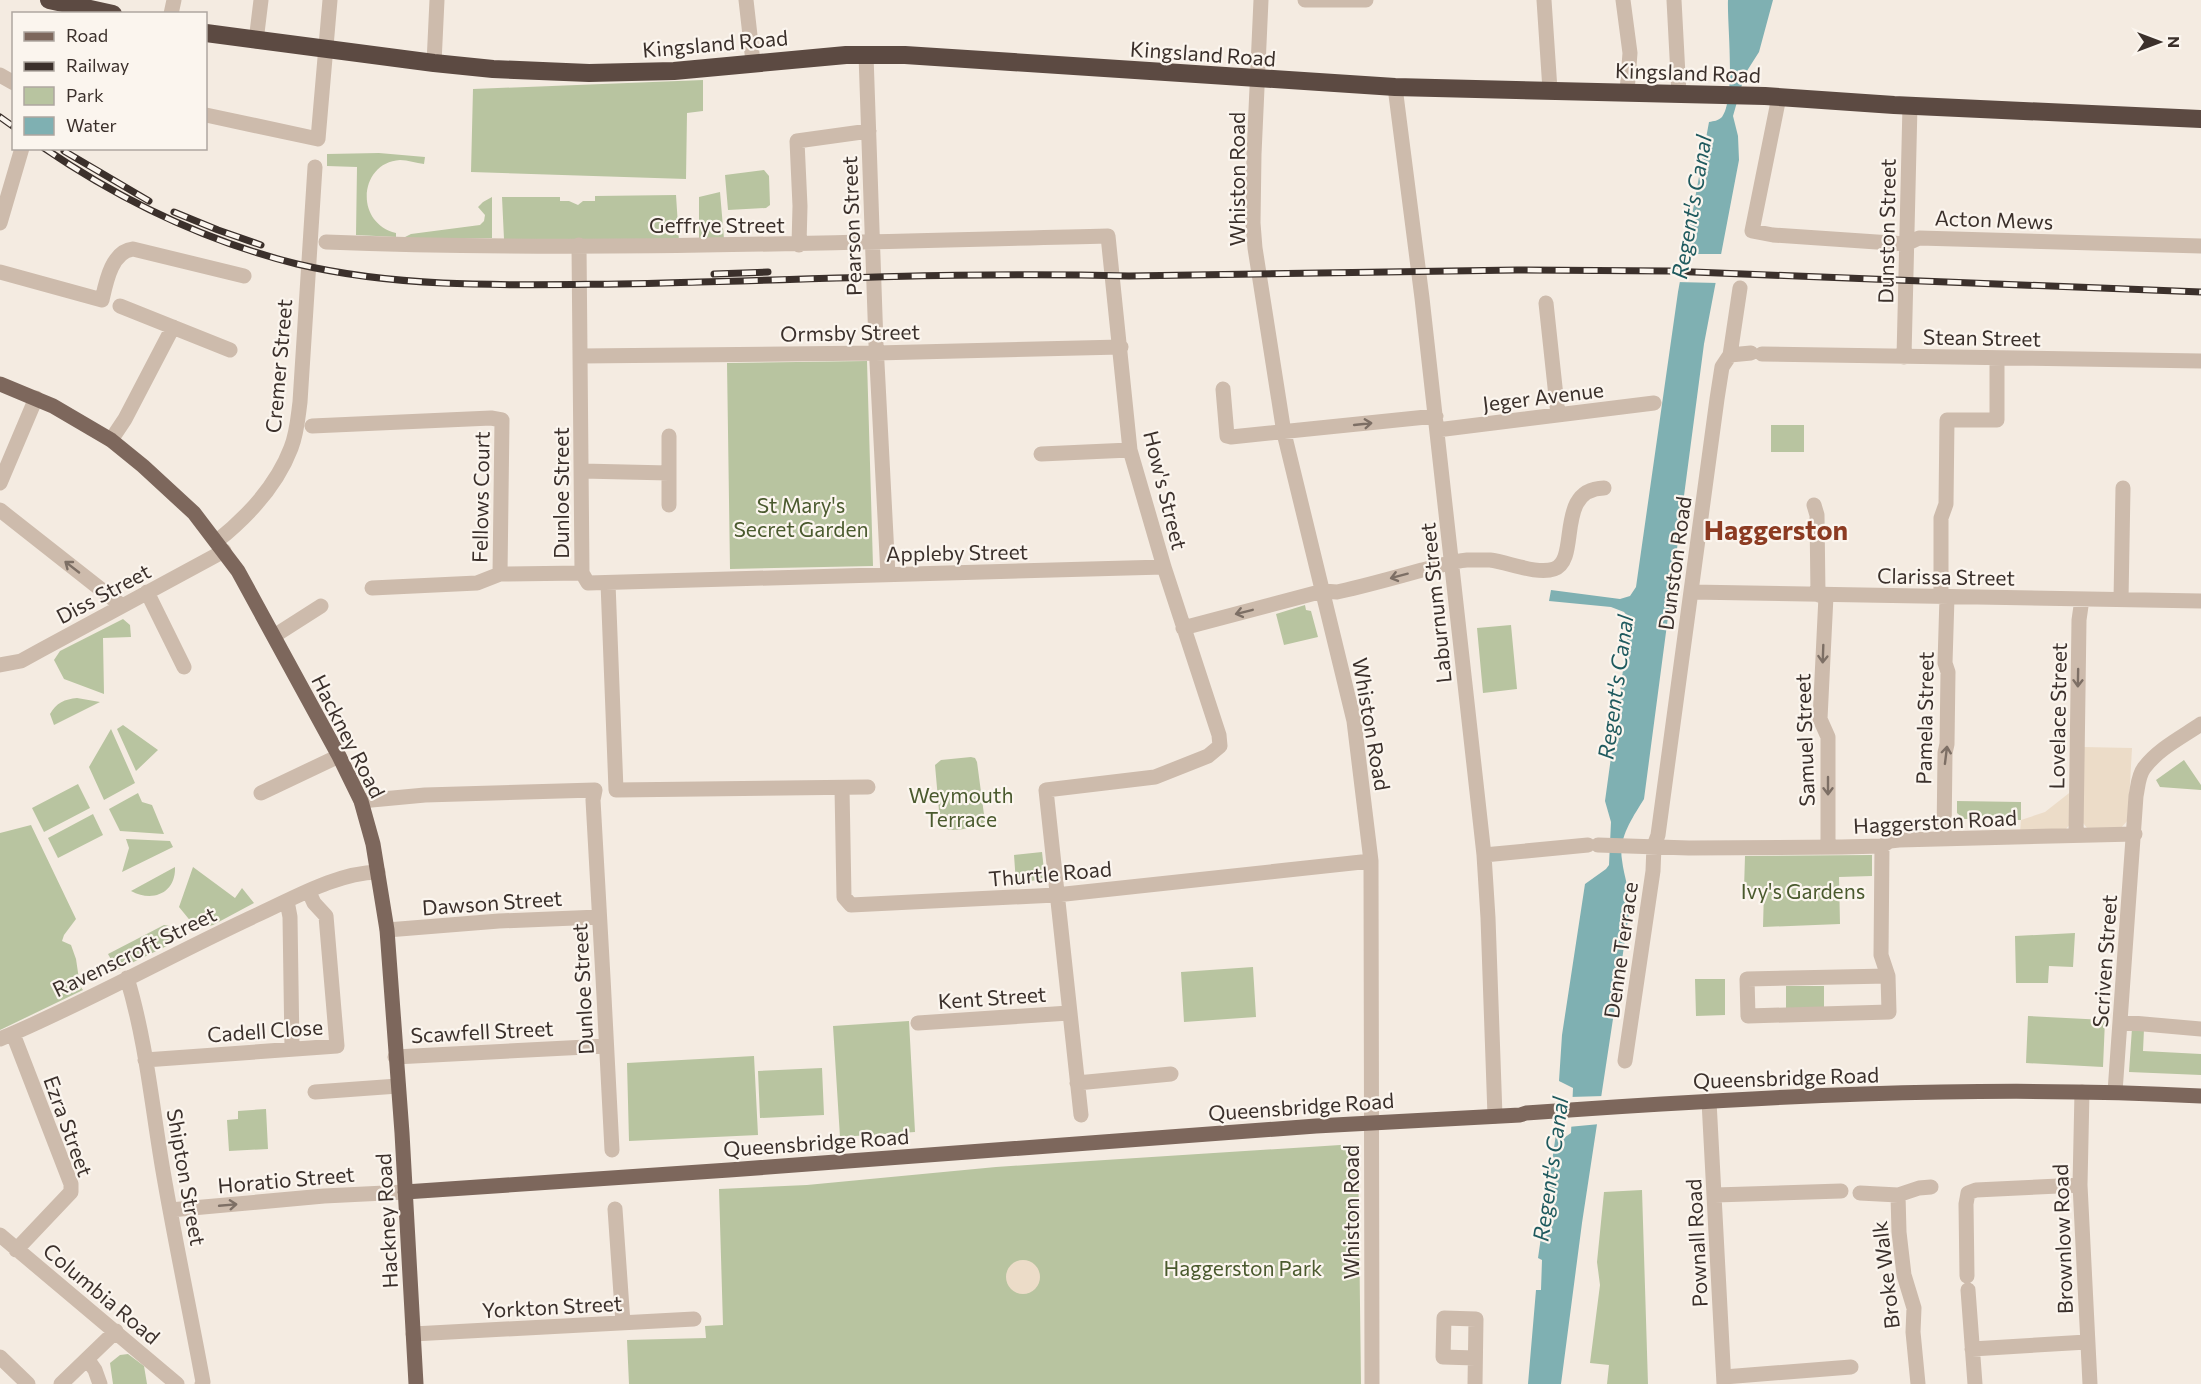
<svg xmlns="http://www.w3.org/2000/svg" width="2201" height="1384" font-family="Commissioner,sans-serif">
	<style>
		.green { fill: #b8c4a0 }
		.plaza { fill: #ecdcc8 }
		.water { fill: #7fb0b2 }
		.pier { fill: #f4ebe1 }
		.lines { fill: none; stroke-linecap: round; stroke-linejoin: round }
		.minor { stroke: #cdbbac; stroke-width: 15 }
		.major { stroke: #7d675c; stroke-width: 15 }
		.highway { stroke: #5c4a42; stroke-width: 18 }
		.rail-casing { stroke: #3b302b; stroke-width: 7 }
		.rail { stroke: #fbf5ee; stroke-width: 4.5; stroke-dasharray: 14; stroke-linecap: butt }
		.oneway { stroke: #7d6f65 }
		.labels { text-anchor: middle; dominant-baseline: central; stroke-width: 4.5; stroke-linejoin: round; paint-order: stroke }
		.street-label { font-size: 21px; fill: #3b302b; stroke: #fbf5ee }
		.park-label { font-size: 21px; fill: #4a5a2e; stroke: #fbf5ee }
		.water-label { font-size: 22px; font-style: italic; fill: #1f5a5e; stroke: #fbf5ee }
		.district-label { font-size: 27px; font-weight: bold; fill: #8c3b22; stroke: #fbf5ee }
	</style>
	<rect width="100%" height="100%" fill="#f4ebe1"/>
	<!-- green -->
	<path class="green" d="M 703,80 L 703,111 L 687,113 L 686,179 L 471,172 L 473,89 Z
		M 379,153 L 425,157 L 424,164 C 416,163 408,160 400,160 C 360,162 353,222 396,233 L 396,237 L 356,235 L 357,167 L 327,166 L 327,154 Z
		M 764,170 L 769,176 L 770,205 L 766,208 L 728,210 L 725,175 Z
		M 720,192 L 724,239 L 699,241 L 699,197 Z
		M 676,195 L 679,241 L 504,239 L 502,197 L 560,197 L 560,201 L 569,201 L 578,205 L 583,201 L 595,201 L 595,196 Z
		M 492,197 L 492,238 L 401,239 L 411,234 L 480,225 L 484,221 L 485,215 L 478,207 L 483,202 Z
		M 867,361 L 873,566 L 730,569 L 727,363 Z
		M 1771,425 L 1804,425 L 1804,452 L 1771,452 Z
		M 1305,605 L 1306,610 L 1311,611 L 1318,637 L 1284,645 L 1276,614 Z
		M 123,619 L 130,625 L 131,637 L 103,638 L 104,694 L 64,679 L 54,660 L 60,651 Z
		M 1511,625 L 1517,689 L 1483,693 L 1477,628 Z
		M 77,698 L 100,702 L 54,725 L 50,714 C 56,703 65,699 77,698 Z
		M 123,725 L 158,750 L 136,771 L 117,729 Z
		M 111,729 L 135,783 L 104,800 L 89,767 Z
		M 971,757 L 975,758 L 977,762 L 985,822 C 980,827 954,832 947,829 C 942,828 942,826 940,822 L 935,765 L 941,760 Z
		M 2184,760 L 2201,785 L 2201,790 L 2160,787 L 2156,780 Z
		M 78,784 L 90,808 L 44,832 L 32,808 Z
		M 138,793 L 142,802 L 152,805 L 164,834 L 120,831 L 109,809 Z
		M 1957,801 L 2021,802 L 2021,820 L 1964,819 L 1957,813 Z
		M 93,814 L 103,835 L 58,858 L 48,838 Z
		M 31,825 L 76,919 L 64,935 L 62,941 L 71,945 L 76,959 L 80,986 L 83,990 L 0,1030 L 0,833 Z
		M 126,839 L 170,841 L 173,847 L 122,872 L 129,848 Z
		M 1042,852 L 1045,879 L 1016,883 L 1014,855 Z
		M 1872,855 L 1872,876 L 1839,877 L 1840,924 L 1763,927 L 1764,890 L 1744,889 L 1745,856 Z
		M 175,867 C 176,893 153,903 131,891 Z
		M 193,867 L 235,898 L 242,888 L 254,903 L 213,925 L 197,929 L 179,907 Z
		M 164,925 L 169,926 L 173,933 L 173,943 L 117,970 L 108,954 Z
		M 2075,933 L 2073,967 L 2049,966 L 2048,983 L 2016,983 L 2015,936 Z
		M 1253,967 L 1256,1017 L 1184,1022 L 1181,972 Z
		M 1695,979 L 1725,979 L 1725,1015 L 1696,1016 Z
		M 1786,986 L 1824,986 L 1824,1008 L 1786,1009 Z
		M 2028,1016 L 2105,1020 L 2103,1067 L 2026,1063 Z
		M 909,1021 L 915,1132 L 840,1137 L 833,1026 Z
		M 2132,1028 L 2144,1029 L 2143,1051 L 2201,1054 L 2201,1075 L 2129,1072 Z
		M 754,1056 L 758,1135 L 629,1141 L 627,1063 Z
		M 822,1068 L 824,1115 L 760,1118 L 758,1071 Z
		M 266,1109 L 268,1149 L 229,1151 L 227,1120 L 238,1119 L 238,1111 Z
		M 1356,1144 L 1358,1146 L 1361,1384 L 629,1384 L 627,1340 L 706,1338 L 705,1326 L 723,1325 L 719,1189 L 807,1185 L 996,1167 Z
		M 1642,1190 L 1648,1384 L 1607,1384 L 1609,1365 L 1590,1363 L 1600,1285 L 1597,1262 L 1604,1192 Z
		M 128,1354 L 144,1366 L 147,1384 L 113,1384 L 110,1363 L 120,1355 Z"/>
	<!-- plaza -->
	<path class="plaza" d="M 2083,747 L 2132,748 L 2128,820 L 2120,829 L 2087,828 L 2080,819 Z
		M 2073,790 L 2073,821 L 2065,830 L 2020,832 L 2021,820 L 2045,812 Z
		M1006 1277a17 17 0 1 1 34 0a17 17 0 1 1-34 0Z"/>
	<!-- water -->
	<path class="water" d="M 1728,0 L 1773,0 L 1759,52 L 1745,74 L 1733,116 L 1738,136 L 1739,160 L 1704,344 L 1644,799 C 1633,817 1618,838 1622,860 C 1624,877 1630,891 1630,907 L 1582,1223 L 1561,1384 L 1528,1384 L 1536,1290 L 1541,1290 L 1542,1260 L 1538,1258 L 1556,1134 L 1561,1140 L 1571,1133 L 1573,1088 L 1559,1081 L 1562,1035 L 1585,884 L 1606,869 L 1609,865 L 1611,822 L 1605,801 L 1630,619 L 1624,612 L 1611,607 L 1549,601 L 1551,590 L 1620,599 L 1630,596 L 1636,587 L 1678,292 L 1709,122 C 1714,121 1718,121 1722,117 C 1736,98 1727,25 1728,0 Z"/>
	<!-- pier -->
	<path class="pier" d="M 1681,254 L 1723,254 L 1718,283 L 1676,282 Z
		M 1604,1096 L 1600,1124 L 1568,1127 L 1570,1097 Z"/>
	<g class="lines">
		<!-- minor -->
		<path class="minor" d="M 746,0 L 753,62
			M 1261,0 L 1254,154 L 1253,223 L 1255,248 L 1284,433 L 1354,721 L 1371,861 L 1372,1384
			M 1305,0 L 1366,0
			M 1544,0 L 1550,90
			M 1623,0 L 1630,53 L 1627,92
			M 1674,0 L 1679,94
			M 171,14 L 174,0
			M 256,41 L 261,0
			M 866,55 L 876,344 L 888,575
			M 434,63 L 437,0
			M 0,75 L 14,83
			M 1395,87 L 1422,298 L 1484,855 L 1488,918 L 1495,1116
			M 1779,97 L 1752,231 L 1773,235 L 1906,244 L 1919,238 L 2201,246
			M 206,115 L 318,139 L 330,0
			M 0,223 L 22,148
			M 326,242 C 586,252 848,242 1108,236 L 1130,450 L 1164,567 L 1219,735 L 1220,746 L 1208,756 L 1155,777 L 1046,790 L 1081,1115
			M 579,245 L 582,573 L 588,583 L 1164,567
			M 799,245 L 800,206 L 797,141 L 869,131
			M 0,272 L 102,300 C 106,282 112,251 133,249 L 244,276
			M 1546,303 L 1558,415
			M 120,306 L 230,350
			M 1762,354 L 2201,361
			M 1730,355 L 1751,353
			M 581,356 L 876,353 L 1121,347
			M 1904,357 L 1910,105
			M 1223,389 L 1227,436 L 1231,437 L 1436,416
			M 312,426 L 491,418 L 502,420 L 500,574
			M 1437,430 L 1654,403
			M 669,436 L 669,505
			M 111,440 L 125,419 L 173,327
			M 1041,454 L 1130,450
			M 582,471 L 669,473
			M 0,483 L 36,398
			M 1814,505 L 1817,515 L 1818,595
			M 0,510 L 122,606
			M 217,541 C 247,517 277,485 291,448 C 297,433 298,417 300,402 L 315,167
			M 608,583 L 616,790 L 868,787
			M 372,588 L 477,583 L 500,574 L 582,573
			M 147,592 L 184,667
			M 1691,592 L 2201,601
			M 1826,596 L 1820,719 L 1828,737 L 1828,847
			M 1941,597 L 1941,518 L 1946,504 L 1947,420 L 1997,420 L 1997,358
			M 2121,600 L 2123,488
			M 1183,628 L 1323,591 L 1337,592 L 1346,590 C 1372,584 1397,577 1422,570 C 1437,567 1452,561 1467,560 C 1475,560 1483,560 1490,560 C 1508,562 1537,575 1554,569 C 1581,560 1554,489 1604,488
			M 274,636 L 321,606
			M 0,665 L 21,661 L 41,650 L 224,551
			M 842,788 L 844,897 L 851,905 L 1056,895 L 1371,861
			M 261,793 L 339,756
			M 361,801 L 425,795 L 595,790 L 593,800 C 600,917 606,1033 612,1150
			M 2076,834 L 2079,620 L 2082,599
			M 1944,839 L 1945,753 L 1947,744 L 1948,672 L 1945,663 L 1947,597
			M 1598,845 L 1689,848 L 1842,847 L 1882,846 L 1890,841 L 1899,840 L 2135,834
			M 1882,846 L 1881,955 L 1888,976 L 1889,1012 L 1748,1016 L 1747,979 L 1888,976
			M 1484,855 L 1588,845
			M 287,901 L 290,917 L 292,1048
			M 387,930 L 499,921 L 599,917
			M 127,978 C 146,1040 152,1107 163,1171 C 175,1241 190,1311 203,1382 L 202,1384
			M 2121,1022 L 2201,1029
			M 918,1023 L 1069,1013
			M 13,1034 L 71,1184 L 71,1192 L 16,1250
			M 0,1039 C 88,1002 172,954 259,914 C 296,897 337,873 378,872
			M 395,1057 L 606,1046
			M 145,1060 L 337,1046 L 326,916 L 314,903 L 309,892
			M 1625,1061 L 1653,871 L 1654,846 L 1658,835 L 1717,399 L 1722,367 L 1730,355 L 1740,288
			M 1077,1083 L 1171,1074
			M 315,1092 L 398,1086
			M 2082,1092 L 2080,1185 L 2090,1384
			M 2115,1092 L 2136,796 C 2138,787 2138,776 2144,768 C 2158,749 2182,737 2201,724
			M 1709,1101 L 1724,1384
			M 1860,1193 L 1898,1195
			M 1715,1195 L 1841,1191
			M 615,1209 L 623,1323
			M 170,1210 L 324,1196 L 405,1192
			M 0,1235 L 177,1384
			M 1967,1276 L 1966,1204 L 1968,1193 L 1976,1190 L 2080,1185
			M 1968,1290 L 1975,1384
			M 413,1334 L 694,1319
			M 1972,1349 L 2087,1342
			M 0,1357 L 28,1384
			M 88,1360 L 95,1370 L 100,1384
			M 1724,1377 L 1851,1367
			M 61,1384 L 116,1331
			M 1475,1384 L 1476,1319 L 1444,1318 L 1443,1357 L 1475,1358
			M 1918,1384 L 1913,1332 L 1914,1308 L 1904,1275 L 1899,1232 L 1898,1195 L 1919,1188 L 1931,1187"/>
		<!-- major -->
		<path class="major" d="M 0,384 L 53,406 L 111,440 L 143,466 L 194,513 L 238,571 L 339,756 L 361,801 L 373,844 L 387,930 L 402,1133 L 416,1384
			M 405,1192 L 729,1170 L 1316,1126 L 1520,1115 L 1526,1113 C 1750,1097 1976,1084 2201,1096"/>
		<!-- highway -->
		<path class="highway" d="M 49,0 L 113,14
			M 206,33 L 434,63 L 493,69 L 589,73 L 674,71 L 846,55 L 905,55 L 1395,87 L 1765,96 L 1894,105 L 2201,119"/>
		<!-- rail casing -->
		<g class="rail-casing">
			<path id="rail" d="M 0,117 L 14,127
				M 44,148 C 122,201 205,241 297,264 C 404,289 512,285 620,284 C 790,281 960,271 1129,276 L 1517,270 L 1669,271 L 2201,292
				M 64,151 L 149,201
				M 174,212 L 218,230 L 261,245
				M 714,274 L 768,272"/>
		</g>
		<!-- rail -->
		<use href="#rail" class="rail"/>
	</g>
	<!-- one-way arrows -->
	<defs><path id="oneway-shaft" d="M-6 0H5M1.5-3L5.5 0L1.5 3" fill="none" stroke-width="1.6" stroke-linecap="round" stroke-linejoin="round" transform="scale(1.5)"/></defs>
	<g class="oneway">
		<use href="#oneway-shaft" transform="translate(1363 424) rotate(-6)"/>
		<use href="#oneway-shaft" transform="translate(72 567) rotate(-142)"/>
		<use href="#oneway-shaft" transform="translate(1399 576) rotate(165)"/>
		<use href="#oneway-shaft" transform="translate(1244 612) rotate(166)"/>
		<use href="#oneway-shaft" transform="translate(1823 654) rotate(92)"/>
		<use href="#oneway-shaft" transform="translate(2078 678) rotate(91)"/>
		<use href="#oneway-shaft" transform="translate(1946 755) rotate(-83)"/>
		<use href="#oneway-shaft" transform="translate(1828 786) rotate(90)"/>
		<use href="#oneway-shaft" transform="translate(228 1205) rotate(-5)"/>
	</g>
	<g class="labels">
		<!-- street labels -->
		<g class="street-label">
			<text transform="translate(715 43) rotate(-5)">Kingsland Road</text>
			<text transform="translate(1203 53) rotate(4)">Kingsland Road</text>
			<text transform="translate(1688 72) rotate(2)">Kingsland Road</text>
			<text transform="translate(1236 179) rotate(-90)">Whiston Road</text>
			<text transform="translate(1994 219) rotate(2)">Acton Mews</text>
			<text x="717" y="224">Geffrye Street</text>
			<text transform="translate(851 226) rotate(-92)">Pearson Street</text>
			<text transform="translate(1886 231) rotate(-89)">Dunston Street</text>
			<text transform="translate(850 332) rotate(-1)">Ormsby Street</text>
			<text transform="translate(1982 337) rotate(1)">Stean Street</text>
			<text transform="translate(278 366) rotate(-85)">Cremer Street</text>
			<text transform="translate(1543 396) rotate(-7)">Jeger Avenue</text>
			<text transform="translate(1166 490) rotate(76)">How's Street</text>
			<text transform="translate(560 493) rotate(-90)">Dunloe Street</text>
			<text transform="translate(480 497) rotate(-89)">Fellows Court</text>
			<text transform="translate(957 552) rotate(-1)">Appleby Street</text>
			<text transform="translate(1674 563) rotate(-82)">Dunston Road</text>
			<text transform="translate(1946 576) rotate(1)">Clarissa Street</text>
			<text transform="translate(103 593) rotate(-28)">Diss Street</text>
			<text transform="translate(1435 603) rotate(-96)">Laburnum Street</text>
			<text transform="translate(2057 716) rotate(-89)">Lovelace Street</text>
			<text transform="translate(1924 718) rotate(-89)">Pamela Street</text>
			<text transform="translate(1372 724) rotate(80)">Whiston Road</text>
			<text transform="translate(349 736) rotate(63)">Hackney Road</text>
			<text transform="translate(1804 740) rotate(-92)">Samuel Street</text>
			<text transform="translate(1935 821) rotate(-3)">Haggerston Road</text>
			<text transform="translate(1050 873) rotate(-5)">Thurtle Road</text>
			<text transform="translate(492 902) rotate(-4)">Dawson Street</text>
			<text transform="translate(1620 950) rotate(-82)">Denne Terrace</text>
			<text transform="translate(134 951) rotate(-26)">Ravenscroft Street</text>
			<text transform="translate(2104 961) rotate(-86)">Scriven Street</text>
			<text transform="translate(582 989) rotate(-93)">Dunloe Street</text>
			<text transform="translate(992 997) rotate(-4)">Kent Street</text>
			<text transform="translate(265 1030) rotate(-4)">Cadell Close</text>
			<text transform="translate(482 1031) rotate(-3)">Scawfell Street</text>
			<text transform="translate(1786 1077) rotate(-2)">Queensbridge Road</text>
			<text transform="translate(1301 1106) rotate(-4)">Queensbridge Road</text>
			<text transform="translate(69 1126) rotate(70)">Ezra Street</text>
			<text transform="translate(816 1142) rotate(-4)">Queensbridge Road</text>
			<text transform="translate(187 1177) rotate(80)">Shipton Street</text>
			<text transform="translate(286 1179) rotate(-5)">Horatio Street</text>
			<text transform="translate(1350 1212) rotate(-90)">Whiston Road</text>
			<text transform="translate(386 1221) rotate(-93)">Hackney Road</text>
			<text transform="translate(2062 1239) rotate(-92)">Brownlow Road</text>
			<text transform="translate(1696 1243) rotate(-93)">Pownall Road</text>
			<text transform="translate(1885 1275) rotate(-97)">Broke Walk</text>
			<text transform="translate(102 1293) rotate(40)">Columbia Road</text>
			<text transform="translate(552 1306) rotate(-3)">Yorkton Street</text>
		</g>
		<!-- park labels -->
		<g class="park-label">
			<text x="801" y="504">St Mary's<tspan x="801" dy="24">Secret Garden</tspan></text>
			<text x="961" y="794">Weymouth<tspan x="961" dy="24">Terrace</tspan></text>
			<text x="1803" y="890">Ivy's Gardens</text>
			<text x="1243" y="1267">Haggerston Park</text>
		</g>
		<!-- water labels -->
		<g class="water-label">
			<text transform="translate(1691 207) rotate(-80)">Regent's Canal</text>
			<text transform="translate(1615 687) rotate(-82)">Regent's Canal</text>
			<text transform="translate(1550 1169) rotate(-82)">Regent's Canal</text>
		</g>
		<!-- district labels -->
		<g class="district-label">
			<text x="1776" y="529">Haggerston</text>
		</g>
	</g>
	<!-- legend -->
	<rect x="12" y="12" width="195" height="138" fill="#fbf5ee" stroke="#aea6a0" stroke-width="1.5"/>
	<rect x="24" y="32" width="30" height="9" fill="#7d675c" stroke="#aea6a0" stroke-width="1.5"/>
	<text x="66" y="42" font-size="18" fill="#3b302b">Road</text>
	<rect x="24" y="62" width="30" height="9" fill="#3b302b" stroke="#aea6a0" stroke-width="1.5"/>
	<text x="66" y="72" font-size="18" fill="#3b302b">Railway</text>
	<rect x="24" y="87" width="30" height="18" fill="#b8c4a0" stroke="#aea6a0" stroke-width="1.5"/>
	<text x="66" y="102" font-size="18" fill="#3b302b">Park</text>
	<rect x="24" y="117" width="30" height="18" fill="#7fb0b2" stroke="#aea6a0" stroke-width="1.5"/>
	<text x="66" y="132" font-size="18" fill="#3b302b">Water</text>
	<!-- north arrow -->
	<g transform="translate(2159 42) rotate(90)" stroke="#fbf5ee" stroke-width="4.5" paint-order="stroke">
	<path d="M0-4.5L10 22L0 15L-10 22Z" fill="#3b302b"/>
	<text y="-9" font-size="16" font-weight="bold" text-anchor="middle" fill="#3b302b">N</text>
	</g>
</svg>
